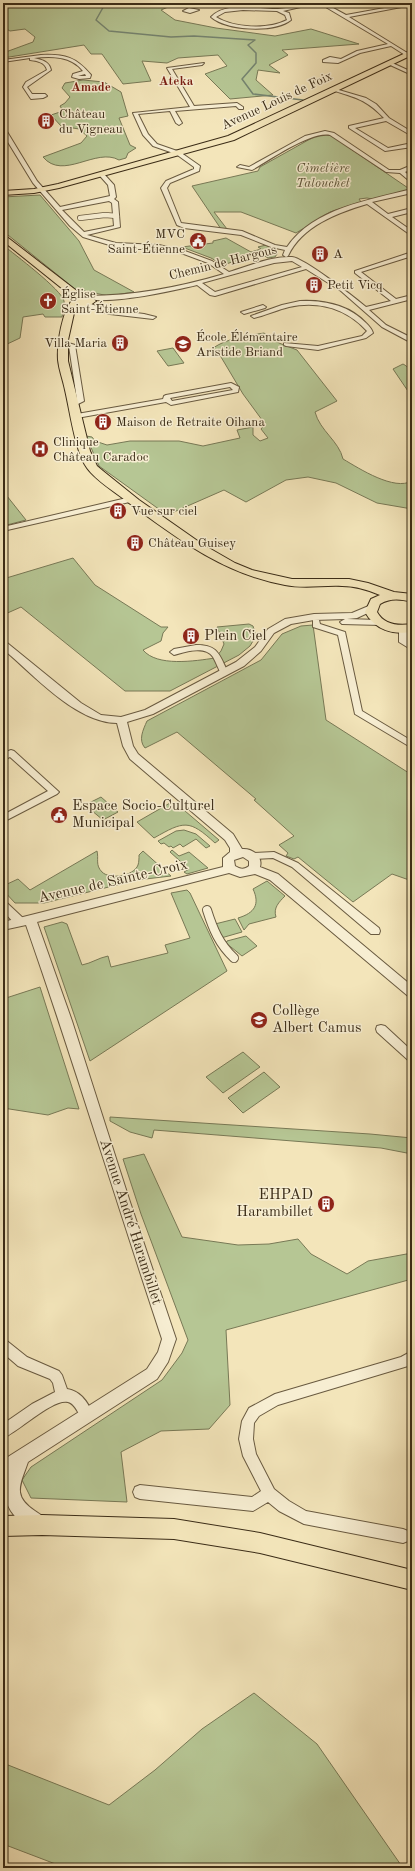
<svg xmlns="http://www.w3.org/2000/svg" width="415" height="1871" font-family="'Old Standard TT',serif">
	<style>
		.green { fill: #b6c694; stroke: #787956 }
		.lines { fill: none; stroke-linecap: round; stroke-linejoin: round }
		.stream { stroke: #758470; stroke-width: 1.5 }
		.pedestrian-far1-casing { stroke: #695a40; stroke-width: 6 }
		.pedestrian-casing { stroke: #695a40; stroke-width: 10 }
		.minor-casing { stroke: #695a40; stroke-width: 2 }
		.tertiary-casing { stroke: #695a40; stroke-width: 2 }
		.primary-casing { stroke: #3b2c17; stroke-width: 2 }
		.pedestrian-far1 { stroke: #f7eed2; stroke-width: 4.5 }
		.pedestrian { stroke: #f7eed2; stroke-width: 8 }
		.minor { fill: #f7eed2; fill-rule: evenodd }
		.tertiary { fill: #f7eed2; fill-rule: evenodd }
		.primary { fill: #f3e5ba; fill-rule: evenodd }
		.labels { text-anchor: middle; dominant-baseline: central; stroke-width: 3; stroke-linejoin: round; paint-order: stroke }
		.far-neighbourhood-label { font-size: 13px; font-weight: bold; fill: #7a1f14; stroke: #f7eed2 }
		.far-street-label { font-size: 13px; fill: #3b2c17; stroke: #f7eed2 }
		.far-poi-label { font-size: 13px; fill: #3b2c17; stroke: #f7eed2; text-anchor: start }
		.far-park-label { font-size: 13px; font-style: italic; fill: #5a5236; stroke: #f7eed2 }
		.poi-label { font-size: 15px; fill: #3b2c17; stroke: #f7eed2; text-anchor: start }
		.street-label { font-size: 15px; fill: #3b2c17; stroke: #f7eed2 }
	</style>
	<rect width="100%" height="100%" fill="#f3e5ba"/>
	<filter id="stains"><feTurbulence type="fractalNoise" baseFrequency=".005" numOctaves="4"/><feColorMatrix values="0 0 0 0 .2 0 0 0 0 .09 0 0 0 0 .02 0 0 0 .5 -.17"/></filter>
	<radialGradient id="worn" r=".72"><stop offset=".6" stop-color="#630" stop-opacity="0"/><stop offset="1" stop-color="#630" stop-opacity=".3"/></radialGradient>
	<!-- green -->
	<path class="green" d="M 195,3 L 173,5 L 161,10 L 175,20 L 216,28 L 275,36 L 311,29 L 359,44 L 282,50 L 288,55 L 269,65 L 280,73 L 258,70 L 256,80 L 273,95 L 230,99 L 205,74 L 227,66 L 218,55 L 178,58 L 167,63 L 142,61 L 151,81 L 123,84 L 102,54 L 91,54 L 84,45 L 3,58 L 3,53 L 33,42 L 35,37 L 25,29 L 10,31 L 3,27 L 3,4 Z
		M 83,80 L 104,82 L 121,92 L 128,116 L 119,118 L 130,145 L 136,148 L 128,153 L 126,158 L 119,160 C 96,147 63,181 43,157 L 81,143 L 87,136 L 79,129 L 61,126 L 51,115 L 63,111 L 60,106 L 65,103 L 70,97 L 62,88 L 65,83 Z
		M 319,134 L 329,134 L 411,190 L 372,199 L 367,198 L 359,199 L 361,202 L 330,212 L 296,233 L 241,212 L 214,212 L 227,229 L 221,229 L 192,186 L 258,171 L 260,167 Z
		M 40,195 L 79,241 L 94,270 L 134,292 L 109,296 L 75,289 L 3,231 L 3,197 Z
		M 226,238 L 251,252 L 261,249 L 258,247 L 266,245 L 276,251 L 277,254 L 275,257 L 268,258 L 260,253 L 223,265 L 211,258 L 182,247 L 213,243 L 213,241 Z
		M 3,245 C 14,254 62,290 64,301 C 65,305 63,312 62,317 L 45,317 L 43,314 L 23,317 L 20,338 L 3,346 Z
		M 264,333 L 279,343 L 297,350 L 337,401 L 315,412 C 320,431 339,441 343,459 C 360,469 394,491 412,481 L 412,509 L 377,503 L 336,483 L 308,477 L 286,480 L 246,502 L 224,490 L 167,515 L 99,466 L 86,436 L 92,437 L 95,441 L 107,445 L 130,441 L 179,441 L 203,446 L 240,438 L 237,430 L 253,427 L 253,435 L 260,441 L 268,438 L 261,429 L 265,424 L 243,394 L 221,357 L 213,348 C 228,338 246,336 264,333 Z
		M 173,348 L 184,363 L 168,366 L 157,351 Z
		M 403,364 C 415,370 412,384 412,397 L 393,369 Z
		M 3,491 L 26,520 L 3,526 Z
		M 73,558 L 95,585 L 161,627 L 168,627 L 163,633 L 161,641 L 143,650 C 157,667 195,661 215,658 L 221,651 L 224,644 L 217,627 L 249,624 L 253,626 L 256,636 L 250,646 L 239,655 L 170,691 L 125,691 L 21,607 L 3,615 L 3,579 Z
		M 313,625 L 326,720 L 412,775 L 412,881 L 392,874 L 353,902 L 298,857 L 294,859 L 286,856 L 288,853 L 279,845 L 294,836 L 254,800 L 256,799 L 177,732 L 145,748 C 138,740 143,730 147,721 L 261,660 L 282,634 L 301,626 Z
		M 101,797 L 118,812 L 103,820 L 85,805 Z
		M 170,803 L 178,805 L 219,840 L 215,843 C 189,819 184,821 154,838 L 137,822 Z
		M 184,830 L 196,834 L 210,846 L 206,848 L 196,839 L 183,847 L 180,844 L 173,848 L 171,846 L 169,847 L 164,843 L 161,844 L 158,841 L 176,831 Z
		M 172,850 L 179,856 L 189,852 L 208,868 L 187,874 L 184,872 L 189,869 L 170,852 Z
		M 97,851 C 99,859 95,865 102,872 C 110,880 134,876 138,865 C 139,862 139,858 139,855 L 143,851 L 171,876 L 137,880 L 44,903 L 15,903 L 3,890 L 3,886 L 18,879 L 30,890 Z
		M 267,881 L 285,896 C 279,902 273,908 276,917 L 249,924 L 244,930 L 238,918 C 255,913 260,904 253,889 Z
		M 187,890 L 190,893 L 227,971 L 90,1061 L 44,927 L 62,922 L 67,924 L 82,965 C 92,963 98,958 108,956 L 111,967 L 168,953 L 165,945 L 190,938 L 171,893 Z
		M 235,919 L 242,932 L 221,938 L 215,924 Z
		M 246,936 L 257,946 L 242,956 L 226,943 L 227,941 Z
		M 40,987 L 79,1109 L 68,1108 L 48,1115 L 3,1108 L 3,999 Z
		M 243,1052 L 260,1067 L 223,1093 L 206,1077 Z
		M 264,1072 L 280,1087 L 243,1113 L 228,1098 Z
		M 110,1117 L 370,1134 L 412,1138 L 412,1154 L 381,1148 L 154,1130 L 152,1138 L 130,1132 L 110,1121 Z
		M 144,1154 L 182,1237 L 238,1245 L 269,1244 L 298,1239 L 311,1254 L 347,1274 L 368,1261 L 412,1253 L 412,1279 L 226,1330 L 230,1405 L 209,1429 L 161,1431 L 121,1452 L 127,1502 L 31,1498 L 22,1480 L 31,1467 L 162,1380 L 182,1353 L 188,1340 L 141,1214 L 123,1159 Z
		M 254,1693 L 317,1744 L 403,1868 L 66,1868 L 3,1844 L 3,1763 L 109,1805 L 155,1770 L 202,1729 Z"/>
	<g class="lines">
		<!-- stream -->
		<path class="stream" d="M 104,3 L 105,4 L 96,20 L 109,31 L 171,37 L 194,36 L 255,40 L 248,45 L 256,53 L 256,63 L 242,79 L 253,94 L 303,100"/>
		<!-- pedestrian-far1 casing -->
		<g class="pedestrian-far1-casing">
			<path id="pedestrian-far1" d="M 80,218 L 105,215 L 117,216"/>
		</g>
		<!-- pedestrian casing -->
		<g class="pedestrian-casing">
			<path id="pedestrian" d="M 207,910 C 213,929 219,944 234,958"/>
		</g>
		<!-- minor casing -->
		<g class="minor-casing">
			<path id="minor" d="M 309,3 L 318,3 L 283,11 L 289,13 L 291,20 C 275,33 227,31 211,17 C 226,1 258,9 278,9 C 289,8 299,5 309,3 ZM 243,10 L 277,11 L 285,15 L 287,20 C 268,30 234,28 216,17 L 225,12 Z
				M 319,3 L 324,3 L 346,15 L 412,3 L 412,5 L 349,17 L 409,54 L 405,55 L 391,46 L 360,53 L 338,63 L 323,62 L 323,60 L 330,57 L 341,59 L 357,51 L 388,44 Z
				M 189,8 L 199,10 L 190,13 L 183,11 Z
				M 41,55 C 65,54 76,57 91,75 L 90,78 L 79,79 L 72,77 L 73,74 L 83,71 C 71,56 52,56 34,58 C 42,60 49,61 51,70 L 27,87 L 32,94 L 45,94 L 47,96 L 43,98 L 31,99 L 23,87 L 26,82 L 47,70 C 45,62 37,61 30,60 L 30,58 L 3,62 L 3,60 ZM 85,74 L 86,76 L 78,76 Z
				M 390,62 L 412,72 L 412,75 L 388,64 Z
				M 204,63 L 202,65 L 172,69 L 194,106 L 237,103 L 243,107 L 243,109 L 239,109 L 236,106 L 175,111 L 182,123 L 179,125 L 176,123 L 170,111 L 138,114 L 148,134 L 157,144 L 180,152 L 200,166 L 199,171 L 170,183 L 167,188 L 181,223 L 242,231 L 275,245 L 287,247 C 314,208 369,200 412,189 L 412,193 L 372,202 L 388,214 L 412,208 L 412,212 L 392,217 L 412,231 L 412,236 L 367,204 C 337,213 302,226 288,256 L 286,257 L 283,255 L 285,250 L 271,247 L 241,235 L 184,228 L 177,225 L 161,188 L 166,181 L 194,169 L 194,167 L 176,154 L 153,146 L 143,135 L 133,113 L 190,107 L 167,68 Z
				M 332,88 L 366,98 L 376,104 L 389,118 L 412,132 L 412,136 L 386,121 L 355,128 L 388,148 L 412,143 L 412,147 L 385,151 L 349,128 L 349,126 L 384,118 C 366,99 356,98 332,90 Z
				M 3,128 L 6,130 L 37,181 L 60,207 L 110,196 L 108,185 L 100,176 L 100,174 L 104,174 L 114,185 L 116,197 L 114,199 L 118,202 L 120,227 L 87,235 L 116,243 L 159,245 L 185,251 L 212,261 L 229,272 C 249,266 271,256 292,257 C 304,258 354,297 366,307 L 391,301 L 355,273 L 355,271 L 412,252 L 412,256 L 361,272 L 396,299 L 412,295 L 412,299 L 369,310 L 386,325 L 412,338 L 412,343 L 382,327 L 341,291 L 306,269 L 215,296 L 210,295 L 197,285 C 168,292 113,304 85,299 L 84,298 L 87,296 C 133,296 180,287 224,274 L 208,263 L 181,253 L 159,249 L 116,247 L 83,237 L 70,226 L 33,183 L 3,134 ZM 109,201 L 112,203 L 114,226 L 84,232 L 62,210 ZM 292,261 L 302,267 L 215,292 L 202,283 L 274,263 Z
				M 325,131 L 334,133 L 389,170 L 400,170 L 412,165 L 412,169 L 405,172 L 412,178 L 412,183 L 400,173 L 386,172 L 330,135 C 311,131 270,160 252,170 L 237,167 L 240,165 L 249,167 L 305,136 Z
				M 300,301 C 324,300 349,305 366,323 C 369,326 372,329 373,333 L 366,338 L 318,350 L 286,346 L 284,345 L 284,343 L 318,346 L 362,336 L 367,331 C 347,309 319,300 289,307 C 277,310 266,315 254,318 L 251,316 L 282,305 Z
				M 86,302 L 104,309 L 144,314 L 156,317 L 153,319 L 110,314 L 92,309 L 84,305 L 83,304 Z
				M 263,305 L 266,307 L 265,308 L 244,314 L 241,312 Z
				M 62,341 L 75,345 L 84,401 L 74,406 L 71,404 L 77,400 L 69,346 L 60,344 L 60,342 Z
				M 231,383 L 239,387 L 238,392 L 171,405 L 166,402 L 77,418 L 74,416 L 77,414 L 163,399 L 164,396 L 166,395 ZM 230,387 L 233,390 L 172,401 L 170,398 Z
				M 131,497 L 135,499 L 134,501 L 3,531 L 3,527 Z
				M 313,620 L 319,620 L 320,624 L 345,632 L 362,711 L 412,741 L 412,748 L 355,714 L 338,635 L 313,627 Z
				M 196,645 C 219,645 219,655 228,672 L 227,674 L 221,674 C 218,668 216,662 213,657 C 205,645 185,652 174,655 L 170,652 L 174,649 Z
				M 11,750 L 14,751 L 59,792 L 57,794 L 3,822 L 3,815 L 48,791 L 10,757 L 3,760 L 3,753 Z
				M 274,852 L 298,863 L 379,928 L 380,931 L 379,934 L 371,934 L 292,867 L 273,858 L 253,859 L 248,856 L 253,853 Z
				M 3,901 L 6,902 L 23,918 L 24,921 L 23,924 L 15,924 L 3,911 Z
				M 381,1025 L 385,1026 L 412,1051 L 412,1061 L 408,1060 L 377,1032 L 376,1029 L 377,1026 Z
				M 3,1339 L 7,1341 L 27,1357 L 59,1371 L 62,1375 L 67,1389 C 81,1391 89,1404 93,1415 L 92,1419 L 87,1421 C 78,1418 77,1404 68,1402 C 53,1398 18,1432 3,1438 L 3,1424 L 32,1404 L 55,1392 L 53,1383 L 50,1379 L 18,1366 L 3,1353 Z
				M 412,1351 L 412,1364 L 408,1366 L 278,1405 L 259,1416 L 254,1423 L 253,1439 L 256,1454 L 274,1489 L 289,1501 L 306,1511 L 403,1529 L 408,1531 L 410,1536 L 408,1541 L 403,1543 L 304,1524 L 279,1511 L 268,1502 L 253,1511 L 140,1499 L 135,1497 L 133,1492 L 135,1487 L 140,1485 L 252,1497 L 261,1491 L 243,1456 L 239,1439 L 242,1421 L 249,1408 L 275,1394 L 401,1357 Z"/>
		</g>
		<!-- tertiary casing -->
		<g class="tertiary-casing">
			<path id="tertiary" d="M 371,605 L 376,608 L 374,610 L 357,618 L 347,619 L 378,620 L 381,621 L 383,623 L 381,625 L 342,624 L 340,622 L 345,619 L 314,620 L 291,624 L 274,633 L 261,651 L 244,666 L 153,714 L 127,722 L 133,746 L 138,754 L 233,834 L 242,849 C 252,848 263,856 260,867 L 278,874 L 412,986 L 412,998 L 408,996 L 270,880 L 255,874 L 240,877 L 229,873 L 37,922 L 72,1021 L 129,1199 L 176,1339 L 168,1362 L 157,1379 L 28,1462 C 20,1485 12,1496 35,1511 C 41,1515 45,1517 48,1524 L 46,1530 L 40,1532 C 13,1521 0,1505 7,1475 L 3,1477 L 3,1460 L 147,1369 L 158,1352 L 162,1339 C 116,1201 74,1062 26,925 L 3,930 L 3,922 L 223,867 L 223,858 L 230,852 L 230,848 L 225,840 L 130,759 L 123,746 L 117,723 C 76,723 33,674 3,649 L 3,641 L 6,642 L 81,703 L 101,715 L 121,717 L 145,710 L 236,662 L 255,647 L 268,629 L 285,619 L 314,614 L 352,613 ZM 243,857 L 249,861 L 249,866 C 244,870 240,869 235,866 L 234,860 Z
				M 404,626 L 409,629 L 409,641 L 412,643 L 412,650 L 399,642 L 399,629 Z"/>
		</g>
		<!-- primary casing -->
		<g class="primary-casing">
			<path id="primary" d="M 412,50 L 412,55 L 234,140 L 59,188 L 34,193 L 3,195 L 3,191 L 34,189 L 58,184 L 228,136 Z
				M 3,234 L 82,295 L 90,296 L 96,301 L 89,306 L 78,306 L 74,313 L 68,340 L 68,361 L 90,451 L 97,466 L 103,471 L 139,500 L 202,544 L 235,563 L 252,570 L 292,579 L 349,579 L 368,583 L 394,592 L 412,594 L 412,602 C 400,599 391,598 380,604 L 377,612 C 384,625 398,626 412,624 L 412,632 C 393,635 375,630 365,612 L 371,599 L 380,595 C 368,590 356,586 342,586 C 323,585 304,589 285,585 C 224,574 178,539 129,503 C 117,493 96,481 87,468 C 75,451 70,411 65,390 C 63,380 59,370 58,360 C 57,343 62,310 74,298 L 3,241 Z
				M 42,1515 L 174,1519 L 260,1533 L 412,1570 L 412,1590 L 260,1553 L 174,1539 L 42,1535 L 3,1536 L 3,1516 Z"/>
		</g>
		<!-- pedestrian-far1 -->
		<use href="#pedestrian-far1" class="pedestrian-far1"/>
		<!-- pedestrian -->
		<use href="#pedestrian" class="pedestrian"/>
		<!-- minor -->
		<use href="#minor" class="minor"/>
		<!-- tertiary -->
		<use href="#tertiary" class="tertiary"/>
		<!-- primary -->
		<use href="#primary" class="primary"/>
	</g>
	<!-- icons -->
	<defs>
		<g id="building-disc" transform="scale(0.9)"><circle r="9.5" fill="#8f2418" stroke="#f7eed2"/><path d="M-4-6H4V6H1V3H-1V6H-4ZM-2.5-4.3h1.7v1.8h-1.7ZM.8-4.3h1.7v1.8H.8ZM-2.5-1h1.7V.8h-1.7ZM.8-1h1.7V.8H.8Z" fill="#fff"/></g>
		<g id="civic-disc" transform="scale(0.9)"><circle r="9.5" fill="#8f2418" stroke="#f7eed2"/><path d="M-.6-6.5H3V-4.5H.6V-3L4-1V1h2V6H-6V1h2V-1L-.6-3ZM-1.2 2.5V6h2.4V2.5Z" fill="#fff"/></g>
		<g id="church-disc" transform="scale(0.9)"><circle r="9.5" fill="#8f2418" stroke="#f7eed2"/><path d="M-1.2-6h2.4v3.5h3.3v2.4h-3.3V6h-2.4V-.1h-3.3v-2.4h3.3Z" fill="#fff"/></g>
		<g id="school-disc" transform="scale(0.9)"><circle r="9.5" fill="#8f2418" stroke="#f7eed2"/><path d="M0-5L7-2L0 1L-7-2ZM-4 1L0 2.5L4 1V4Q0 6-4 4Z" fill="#fff"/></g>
		<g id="hospital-disc" transform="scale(0.9)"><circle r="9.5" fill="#8f2418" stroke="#f7eed2"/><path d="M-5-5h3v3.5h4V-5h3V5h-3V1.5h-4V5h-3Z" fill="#fff"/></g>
	</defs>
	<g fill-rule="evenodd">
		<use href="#building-disc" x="46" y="121"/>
		<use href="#civic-disc" x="198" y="241"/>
		<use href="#building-disc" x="320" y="254"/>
		<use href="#building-disc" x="314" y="285"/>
		<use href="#church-disc" x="48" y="301"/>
		<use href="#building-disc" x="120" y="343"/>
		<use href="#school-disc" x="183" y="344"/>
		<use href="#building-disc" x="103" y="422"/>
		<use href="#hospital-disc" x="40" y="449"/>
		<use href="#building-disc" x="118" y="511"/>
		<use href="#building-disc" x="135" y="543"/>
		<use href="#building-disc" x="191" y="636"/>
		<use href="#civic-disc" x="59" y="815"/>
		<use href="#school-disc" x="259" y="1020"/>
		<use href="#building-disc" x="326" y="1204"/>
	</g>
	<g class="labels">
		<!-- far-neighbourhood labels -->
		<g class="far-neighbourhood-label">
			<text x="176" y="81">Ateka</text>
			<text x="91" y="87">Amade</text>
		</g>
		<!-- far-street labels -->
		<g class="far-street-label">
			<text transform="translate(277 101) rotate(-25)">Avenue Louis de Foix</text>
			<text transform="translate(223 263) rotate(-14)">Chemin de Hargous</text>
		</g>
		<!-- far-poi labels -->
		<g class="far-poi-label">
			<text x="59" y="114">Château<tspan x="59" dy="15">du Vigneau</tspan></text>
			<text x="185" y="234" text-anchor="end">MVC<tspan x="185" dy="15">Saint-Étienne</tspan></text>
			<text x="333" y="254">A</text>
			<text x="327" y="285">Petit Vicq</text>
			<text x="61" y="294">Église<tspan x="61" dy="15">Saint-Étienne</tspan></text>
			<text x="196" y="337">École Élémentaire<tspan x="196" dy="15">Aristide Briand</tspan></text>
			<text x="107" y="343" text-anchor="end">Villa Maria</text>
			<text x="116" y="422">Maison de Retraite Oihana</text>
			<text x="53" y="442">Clinique<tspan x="53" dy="15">Château Caradoc</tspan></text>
			<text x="131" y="511">Vue sur ciel</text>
			<text x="148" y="543">Château Guisey</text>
		</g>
		<!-- far-park labels -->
		<g class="far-park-label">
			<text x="323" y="168">Cimetière<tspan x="323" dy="15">Talouchet</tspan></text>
		</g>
		<!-- poi labels -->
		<g class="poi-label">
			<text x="204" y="636">Plein Ciel</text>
			<text x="72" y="806">Espace Socio-Culturel<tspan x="72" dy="17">Municipal</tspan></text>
			<text x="272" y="1011">Collège<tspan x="272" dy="17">Albert Camus</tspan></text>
			<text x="313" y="1195" text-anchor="end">EHPAD<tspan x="313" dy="17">Harambillet</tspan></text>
		</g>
		<!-- street labels -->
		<g class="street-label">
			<text transform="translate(113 882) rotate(-13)">Avenue de Sainte-Croix</text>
			<text transform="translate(130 1222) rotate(72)">Avenue André Harambillet</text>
		</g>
	</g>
	<!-- margin -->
	<rect width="415" height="1871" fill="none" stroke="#f3e5ba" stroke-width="16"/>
	<rect x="4" y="4" width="407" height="1863" fill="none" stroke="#3b2c17" stroke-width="2"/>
	<rect x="8" y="8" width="399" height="1855" fill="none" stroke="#3b2c17"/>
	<rect width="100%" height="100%" filter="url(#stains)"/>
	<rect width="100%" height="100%" fill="url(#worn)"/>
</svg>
